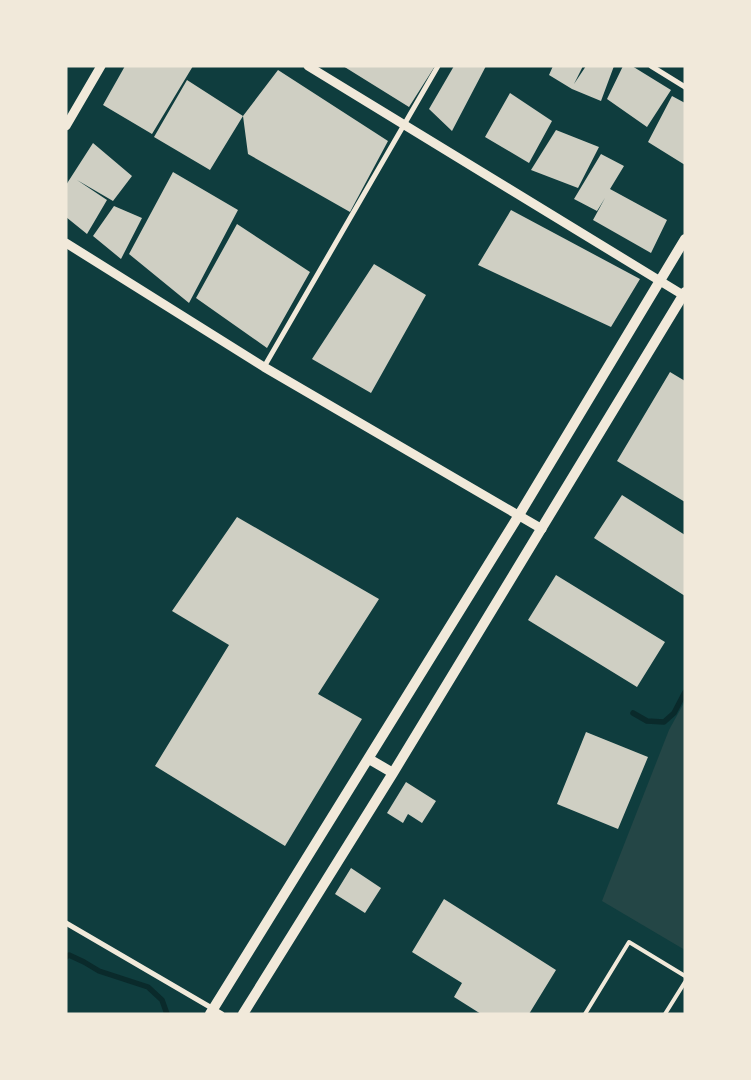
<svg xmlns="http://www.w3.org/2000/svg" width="751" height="1080" font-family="Arial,sans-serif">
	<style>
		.green { fill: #244646 }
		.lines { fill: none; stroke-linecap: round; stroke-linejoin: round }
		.stream { stroke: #0a2a2b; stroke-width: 5.5 }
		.building { fill: #cfcfc3 }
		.service { stroke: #f1e9da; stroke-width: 4 }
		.minor { stroke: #f1e9da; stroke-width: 5 }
		.tertiary { stroke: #f1e9da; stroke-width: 9 }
		.secondary { stroke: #f1e9da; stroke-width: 10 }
	</style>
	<rect width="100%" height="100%" fill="#0f3d3e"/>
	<!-- green -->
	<path class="green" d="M 685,701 L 685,950 L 602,901 L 669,730 Z"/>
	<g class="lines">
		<!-- stream -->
		<path class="stream" d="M 633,713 L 647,721 L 664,722 L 674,713 L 685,692
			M 66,957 L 69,955 L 84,962 L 99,971 L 148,987 L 162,1000 L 167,1014"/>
	</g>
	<!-- building -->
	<path class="building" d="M 125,66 L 193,66 L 152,134 L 103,105 Z
		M 343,66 L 435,66 L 409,107 Z
		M 454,66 L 486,66 L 452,131 L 429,109 Z
		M 553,66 L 583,66 L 574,84 L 586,66 L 614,66 L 601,101 L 572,89 L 549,75 Z
		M 623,66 L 632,66 L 671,90 L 647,127 L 607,99 Z
		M 278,70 L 388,141 L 350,212 L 248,154 L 243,116 Z
		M 187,80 L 243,116 L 210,170 L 154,137 Z
		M 510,93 L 552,121 L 529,163 L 485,137 Z
		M 672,96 L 685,103 L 685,165 L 648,142 Z
		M 556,130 L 599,147 L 578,188 L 531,170 Z
		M 93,143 L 132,176 L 113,201 L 77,180 L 107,200 L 87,234 L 66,217 L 66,185 Z
		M 601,154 L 624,166 L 610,189 L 667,220 L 651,253 L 593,220 L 605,198 L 597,211 L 574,199 Z
		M 173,172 L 238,210 L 189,303 L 129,254 Z
		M 114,206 L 142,218 L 121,259 L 93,236 Z
		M 511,210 L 640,279 L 611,327 L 478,265 Z
		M 237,224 L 310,272 L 267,348 L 196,298 Z
		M 374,264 L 426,295 L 371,393 L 312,359 Z
		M 670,372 L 685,381 L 685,502 L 617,461 Z
		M 622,495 L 685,535 L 685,596 L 594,538 Z
		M 237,517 L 379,599 L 318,694 L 362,719 L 285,846 L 155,766 L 229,645 L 172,611 Z
		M 556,575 L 665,642 L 637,687 L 528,620 Z
		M 586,732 L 648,757 L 618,829 L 557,804 Z
		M 406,782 L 436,801 L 422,823 L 408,814 L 403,823 L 387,813 Z
		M 351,868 L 381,888 L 365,913 L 335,894 Z
		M 444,899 L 556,970 L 529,1014 L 481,1014 L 454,997 L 462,983 L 412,952 Z"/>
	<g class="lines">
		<!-- service -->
		<path class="service" d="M 585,1014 L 629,942 L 685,976
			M 665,1014 L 685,982"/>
		<!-- minor -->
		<path class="minor" d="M 651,66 L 685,87
			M 264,367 L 438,66
			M 66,923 L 222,1014"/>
		<!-- tertiary -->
		<path class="tertiary" d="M 308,66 L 683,295
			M 66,126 L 101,66
			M 66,243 L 264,367 L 542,529"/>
		<!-- secondary -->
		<path class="secondary" d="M 369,759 L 393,773
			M 210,1014 L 519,515 L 685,239
			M 243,1014 L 393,773 L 685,292"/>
	</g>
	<!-- border -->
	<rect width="751" height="1080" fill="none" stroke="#f1e9da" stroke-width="135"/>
</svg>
